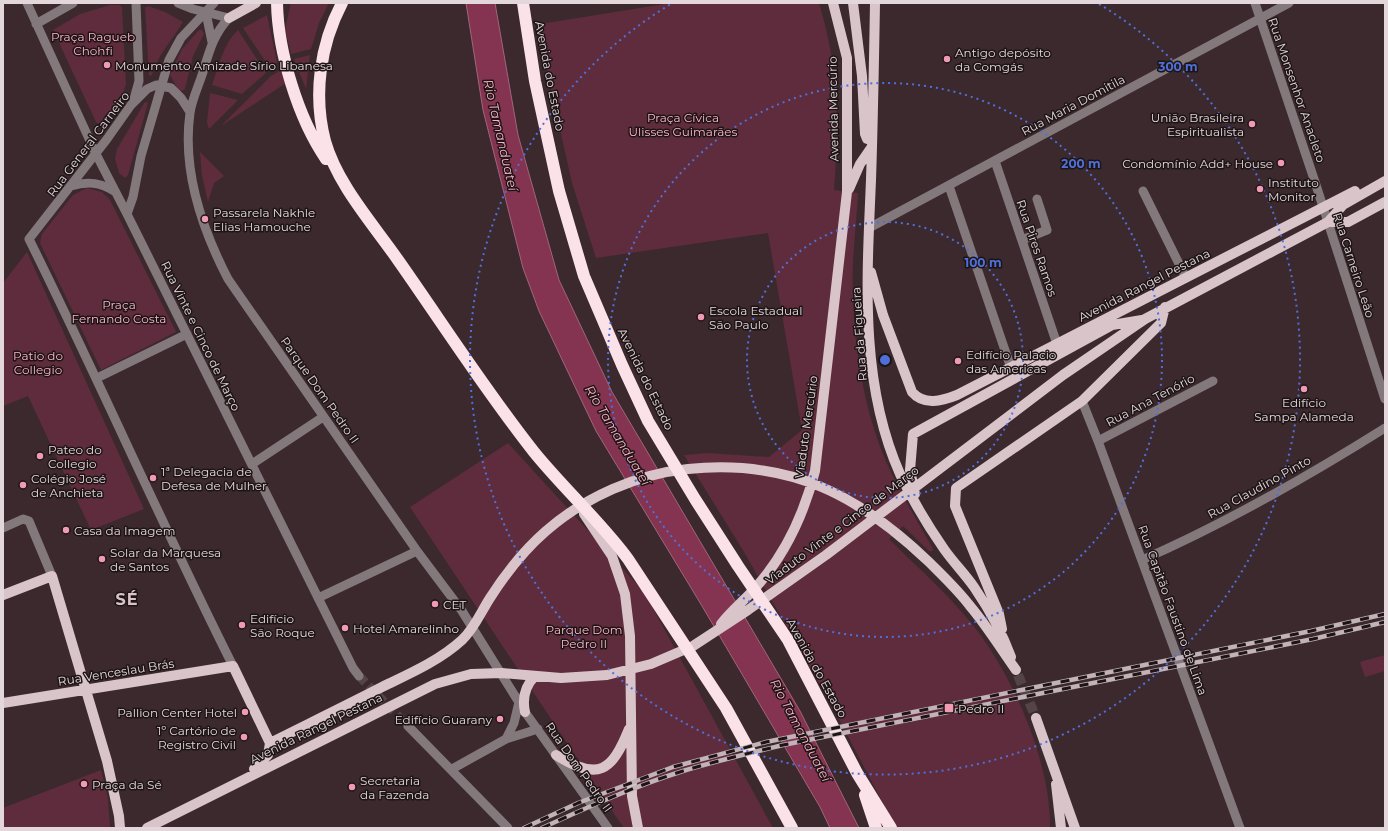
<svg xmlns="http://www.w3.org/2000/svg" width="1388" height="831" font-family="Montserrat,sans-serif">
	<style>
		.green { fill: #5f2c3d }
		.water { fill: #843451; stroke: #a1657a }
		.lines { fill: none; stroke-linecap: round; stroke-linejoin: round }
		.minor-tunnel { stroke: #544348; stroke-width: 9; stroke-dasharray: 9 4.5; stroke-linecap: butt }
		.major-tunnel { stroke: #544348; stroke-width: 10; stroke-dasharray: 10 5; stroke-linecap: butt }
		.minor { stroke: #83797c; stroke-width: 9 }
		.major { stroke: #d9c4c9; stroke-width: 10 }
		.highway { stroke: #fbe1e8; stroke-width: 12 }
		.rail-casing { stroke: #c1b3b8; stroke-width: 4.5 }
		.rail { stroke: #1d1416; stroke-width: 3; stroke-dasharray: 9; stroke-linecap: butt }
		.ring { fill: none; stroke: #4f70d9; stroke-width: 2; stroke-dasharray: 2 4 }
		.poi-dot { fill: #f19ab4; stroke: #1d1416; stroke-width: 1.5 }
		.labels { text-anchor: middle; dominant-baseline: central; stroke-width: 3; stroke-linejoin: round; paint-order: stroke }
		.park-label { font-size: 12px; fill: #feb6ca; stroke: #1d1416 }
		.poi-label { font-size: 12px; fill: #e4d7db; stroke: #1d1416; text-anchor: start }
		.street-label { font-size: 12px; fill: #e4d7db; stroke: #1d1416 }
		.water-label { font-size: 13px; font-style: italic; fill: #f8b1c5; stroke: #1d1416 }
		.district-label { font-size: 16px; font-weight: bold; letter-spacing: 1px; fill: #dac2c8; stroke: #1d1416 }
		.centre { fill: #4f70d9; stroke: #1d1416; stroke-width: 2 }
		.ring-label { font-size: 12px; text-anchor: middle; font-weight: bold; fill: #4f70d9; stroke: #1d1416; stroke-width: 3; stroke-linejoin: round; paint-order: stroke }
	</style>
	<rect width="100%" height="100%" fill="#3b292e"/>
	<!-- green -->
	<path class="green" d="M 291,3 L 329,3 L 319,23 L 311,49 L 291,54 L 285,29 Z
		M 671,3 L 819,3 C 839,69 839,122 834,190 L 858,193 C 857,216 854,240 853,263 C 851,319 858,379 875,432 C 888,474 912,511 933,549 L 932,551 L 929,551 L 903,526 L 889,539 C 917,567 948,594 972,624 C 1013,675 1051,762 1050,828 L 896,828 L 830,702 L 744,552 L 684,455 L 707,453 L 769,457 L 802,430 L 768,233 L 596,258 L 572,183 L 549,80 L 540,24 Z
		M 110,5 L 119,5 L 122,7 L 126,84 L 119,104 L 104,123 L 99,124 L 96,122 L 53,30 L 80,14 Z
		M 148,6 L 165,12 L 183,22 C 172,41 158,54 152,75 L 149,76 L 145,7 Z
		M 267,15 L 277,62 L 270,68 L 243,28 Z
		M 199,30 L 202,30 L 204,34 L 193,56 L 185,89 L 182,91 L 178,89 L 170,75 L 182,49 Z
		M 238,30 L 266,73 L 242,94 L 212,85 C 219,66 223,44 238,30 Z
		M 310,55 L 306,89 L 294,59 Z
		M 281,70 L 286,83 L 221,126 L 271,76 Z
		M 210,93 L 238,100 L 209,129 L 207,123 Z
		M 145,102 L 148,103 L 128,175 L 125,178 L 119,173 L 115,159 L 117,149 Z
		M 200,152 L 224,176 L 214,183 L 208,202 L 202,176 Z
		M 87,188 L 102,192 L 110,200 L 176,332 L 101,370 L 40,243 L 42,234 L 73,195 Z
		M 27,252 L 144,509 L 91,530 L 28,396 L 3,406 L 3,283 Z
		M 508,443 L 644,592 L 773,828 L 624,828 L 619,821 L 410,507 Z
		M 1385,655 L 1385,671 L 1365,677 L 1360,662 Z
		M 101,770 L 108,799 L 110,828 L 3,828 L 3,808 Z"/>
	<!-- water -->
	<path class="water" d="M 466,3 L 495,3 L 518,135 L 559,280 L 612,392 L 800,711 L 859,828 L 830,828 L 820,807 L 702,606 L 596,431 L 539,311 L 523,268 L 483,110 Z"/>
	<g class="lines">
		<!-- minor-tunnel -->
		<path class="minor-tunnel" d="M 359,676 L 408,726"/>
		<!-- major-tunnel -->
		<path class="major-tunnel" d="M 1018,675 L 1036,718"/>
		<!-- minor -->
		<path class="minor" d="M 27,3 L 96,154 L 127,214 L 353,668 L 359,676
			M 178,3 L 193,9 L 229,18
			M 1255,3 L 1316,185 L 1385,399
			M 206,13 L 212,42
			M 229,18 C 214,33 209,52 203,72 C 199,85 192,99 190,113 C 182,170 202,229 228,279 L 417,551 L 462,611 L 525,712 L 608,828
			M 36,24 L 73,3
			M 134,99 L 139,81 L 136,3
			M 190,112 L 181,98 L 171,88 L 156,85 L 147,89 L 131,105 L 107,139 L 29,239 C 99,380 162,525 233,666
			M 995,161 L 1057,344
			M 71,186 C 87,181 100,182 114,191
			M 949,186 L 1011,368
			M 1143,191 L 1186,278
			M 127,214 L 133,197 L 141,156 L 169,60 L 181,38 L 214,3
			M 869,228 L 1289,3
			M 1022,240 L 1047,230 L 1037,199
			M 97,378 L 187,334
			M 1082,401 L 1098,441 L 1240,828
			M 1098,441 L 1213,381
			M 252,464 L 323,417
			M 3,528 L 23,519 L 29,521 L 52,576
			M 1142,560 C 1226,523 1307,477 1385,428
			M 318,598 L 417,551
			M 408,726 L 508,828
			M 506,739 L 514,723 L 519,702
			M 452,769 L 506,739 L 538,729"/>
		<!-- major -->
		<path class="major" d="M 853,3 L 862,76 L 865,134 L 867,139
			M 875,3 C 874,62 873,121 871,180 C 867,277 859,382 900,474 C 912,499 928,526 944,549 C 953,562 965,574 974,587 C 989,609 1002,632 1011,657
			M 229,18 L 256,3
			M 849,189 L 860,164 L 871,148
			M 1328,222 L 1348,222 L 1385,202
			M 871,272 L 883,315 L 912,392 C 924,406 942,401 957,395 L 1355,191
			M 915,494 L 910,470 L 913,434 L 1112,325 L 1142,320
			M 584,514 L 612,556 L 625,594 L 630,636 L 632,796 L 638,828
			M 3,595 L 52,576 L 107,761 L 119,816 L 120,828
			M 721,624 C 732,610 746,599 757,586 C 787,552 804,514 815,471 L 847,192 L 847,58 L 833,3
			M 1002,629 L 999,614 L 955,506 L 956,488 L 1082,401 L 1161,323 L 1165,307
			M 3,703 L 233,666 L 270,743
			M 525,712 C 522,698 525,686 535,676
			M 1036,718 L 1075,828
			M 270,743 C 308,724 345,706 382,687 C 409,674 439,661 462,640 C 474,629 481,612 490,598 C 506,573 524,550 546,531 C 585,497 637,474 688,469 C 789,459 858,494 929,562 C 943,576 958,590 970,606 C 987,626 1001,649 1016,670
			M 556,755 C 599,782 612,771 629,729
			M 254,769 L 268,755 L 270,743
			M 1056,784 L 1061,828
			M 147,828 L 435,684 L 471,674 L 502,673 L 561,678 L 607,675 L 651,664 L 693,646 L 748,610 L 826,555 L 1063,375 L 1145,319 L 1328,222 L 1343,205 L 1385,181"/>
		<!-- highway -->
		<path class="highway" d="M 277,3 C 278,52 298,118 326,159
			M 342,3 C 320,45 313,95 325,141 C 337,184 373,224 398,260 C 443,324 485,390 534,452 C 564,489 600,521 628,559 L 726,708 L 792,828
			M 523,3 L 535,81 L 559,191 L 584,276 L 622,365 L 648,421 L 695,499 L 738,566 L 788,640 L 857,773 L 891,828
			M 865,795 L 876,828"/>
		<!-- rail casing -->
		<g class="rail-casing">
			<path id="rail" d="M 524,828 L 578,803 L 673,767 L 766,742 L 1311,631 L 1385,614
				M 542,828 C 588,807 635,786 683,771 C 716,761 750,753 783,745 L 1313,639 L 1385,622"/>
		</g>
		<!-- rail -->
		<use href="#rail" class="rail"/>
	</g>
	<!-- distance rings -->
	<g class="ring">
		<circle cx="885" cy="360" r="138"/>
		<circle cx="885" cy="360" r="277"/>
		<path d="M1099 4A415 415 0 1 1 671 4"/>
	</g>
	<!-- markers -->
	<g class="poi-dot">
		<circle cx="947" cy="59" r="4"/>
		<circle cx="107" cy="65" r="4"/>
		<circle cx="1252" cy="124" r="4"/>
		<circle cx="1281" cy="163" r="4"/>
		<circle cx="1260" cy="189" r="4"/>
		<circle cx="205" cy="219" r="4"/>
		<circle cx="701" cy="317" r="4"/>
		<circle cx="958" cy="361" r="4"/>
		<circle cx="1304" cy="389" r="4"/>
		<circle cx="40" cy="456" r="4"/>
		<circle cx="153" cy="478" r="4"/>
		<circle cx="23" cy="485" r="4"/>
		<circle cx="66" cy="530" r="4"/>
		<circle cx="102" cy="559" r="4"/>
		<circle cx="435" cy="604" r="4"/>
		<circle cx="242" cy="625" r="4"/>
		<circle cx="345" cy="628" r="4"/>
		<rect x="944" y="703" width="10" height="10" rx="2"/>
		<circle cx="245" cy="712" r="4"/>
		<circle cx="500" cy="719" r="4"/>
		<circle cx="244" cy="737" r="4"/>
		<circle cx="84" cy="784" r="4"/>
		<circle cx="352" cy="787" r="4"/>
	</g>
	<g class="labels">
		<!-- park labels -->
		<g class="park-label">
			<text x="93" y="36">Praça Ragueb<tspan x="93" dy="14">Chohfi</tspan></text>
			<text x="683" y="117">Praça Cívica<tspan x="683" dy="14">Ulisses Guimarães</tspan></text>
			<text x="119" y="304">Praça<tspan x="119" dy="14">Fernando Costa</tspan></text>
			<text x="38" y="355">Patio do<tspan x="38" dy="14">Collegio</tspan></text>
			<text x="584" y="629">Parque Dom<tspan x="584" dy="14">Pedro II</tspan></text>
		</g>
		<!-- poi labels -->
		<g class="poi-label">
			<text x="955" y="52">Antigo depósito<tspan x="955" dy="14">da Comgás</tspan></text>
			<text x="115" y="65">Monumento Amizade Sírio Libanesa</text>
			<text x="1244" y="117" text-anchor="end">União Brasileira<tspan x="1244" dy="14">Espiritualista</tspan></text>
			<text x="1273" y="163" text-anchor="end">Condomínio Add+ House</text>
			<text x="1268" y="182">Instituto<tspan x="1268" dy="14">Monitor</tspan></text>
			<text x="213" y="212">Passarela Nakhle<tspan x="213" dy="14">Elias Hamouche</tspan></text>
			<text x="709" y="310">Escola Estadual<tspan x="709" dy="14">São Paulo</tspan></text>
			<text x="966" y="354">Edifício Palacio<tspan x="966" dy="14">das Americas</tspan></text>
			<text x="1304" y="402" text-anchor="middle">Edifício<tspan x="1304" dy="14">Sampa Alameda</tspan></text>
			<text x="48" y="449">Pateo do<tspan x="48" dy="14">Collegio</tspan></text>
			<text x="161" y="471">1ª Delegacia de<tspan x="161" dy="14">Defesa de Mulher</tspan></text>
			<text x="31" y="478">Colégio José<tspan x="31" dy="14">de Anchieta</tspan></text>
			<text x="74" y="530">Casa da Imagem</text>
			<text x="110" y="552">Solar da Marquesa<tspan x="110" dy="14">de Santos</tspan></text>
			<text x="443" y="604">CET</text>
			<text x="250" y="618">Edifício<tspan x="250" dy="14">São Roque</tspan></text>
			<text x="353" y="628">Hotel Amarelinho</text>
			<text x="958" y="708">Pedro II</text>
			<text x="237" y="712" text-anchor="end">Pallion Center Hotel</text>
			<text x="492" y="719" text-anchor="end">Edifício Guarany</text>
			<text x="236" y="730" text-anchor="end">1º Cartório de<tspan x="236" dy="14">Registro Civil</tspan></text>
			<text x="360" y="780">Secretaria<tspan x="360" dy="14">da Fazenda</tspan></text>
			<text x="92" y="784">Praça da Sé</text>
		</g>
		<!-- street labels -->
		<g class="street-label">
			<text transform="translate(550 76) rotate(79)">Avenida do Estado</text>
			<text transform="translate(1297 90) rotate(71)">Rua Monsenhor Anacleto</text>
			<text transform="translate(1073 105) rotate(-28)">Rua Maria Domitila</text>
			<text transform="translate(833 109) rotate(-91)">Avenida Mercúrio</text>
			<text transform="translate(88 144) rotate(-53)">Rua General Carneiro</text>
			<text transform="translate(1037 248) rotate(71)">Rua Pires Ramos</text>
			<text transform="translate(1354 265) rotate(72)">Rua Carneiro Leão</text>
			<text transform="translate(1144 285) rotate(-27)">Avenida Rangel Pestana</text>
			<text transform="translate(859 334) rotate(-94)">Rua da Figueira</text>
			<text transform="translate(201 336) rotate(64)">Rua Vinte e Cinco de Março</text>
			<text transform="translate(646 379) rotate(64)">Avenida do Estado</text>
			<text transform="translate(320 390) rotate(55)">Parque Dom Pedro II</text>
			<text transform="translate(1150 400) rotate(-28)">Rua Ana Tenório</text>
			<text transform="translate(806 427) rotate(-82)">Viaduto Mercúrio</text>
			<text transform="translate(1259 487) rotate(-29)">Rua Claudino Pinto</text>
			<text transform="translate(842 525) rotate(-37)">Viaduto Vinte e Cinco de Março</text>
			<text transform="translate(1173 610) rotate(70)">Rua Capitão Faustino de Lima</text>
			<text transform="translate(817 668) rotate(61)">Avenida do Estado</text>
			<text transform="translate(116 672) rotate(-9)">Rua Venceslau Brás</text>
			<text transform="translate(316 728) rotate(-26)">Avenida Rangel Pestana</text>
			<text transform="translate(579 767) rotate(55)">Rua Dom Pedro II</text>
		</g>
		<!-- water labels -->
		<g class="water-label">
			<text transform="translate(501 135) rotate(77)">Rio Tamanduateí</text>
			<text transform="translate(618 435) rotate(59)">Rio Tamanduateí</text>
			<text transform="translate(801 730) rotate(62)">Rio Tamanduateí</text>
		</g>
		<!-- district labels -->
		<g class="district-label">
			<text x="127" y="599">SÉ</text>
		</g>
	</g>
	<circle cx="885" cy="360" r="6" class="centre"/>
	<g class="ring-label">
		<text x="1178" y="71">300 m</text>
		<text x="1081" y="168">200 m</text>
		<text x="983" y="267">100 m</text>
	</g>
	<!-- border -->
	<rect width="1388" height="831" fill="none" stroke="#e4d7db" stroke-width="8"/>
</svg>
